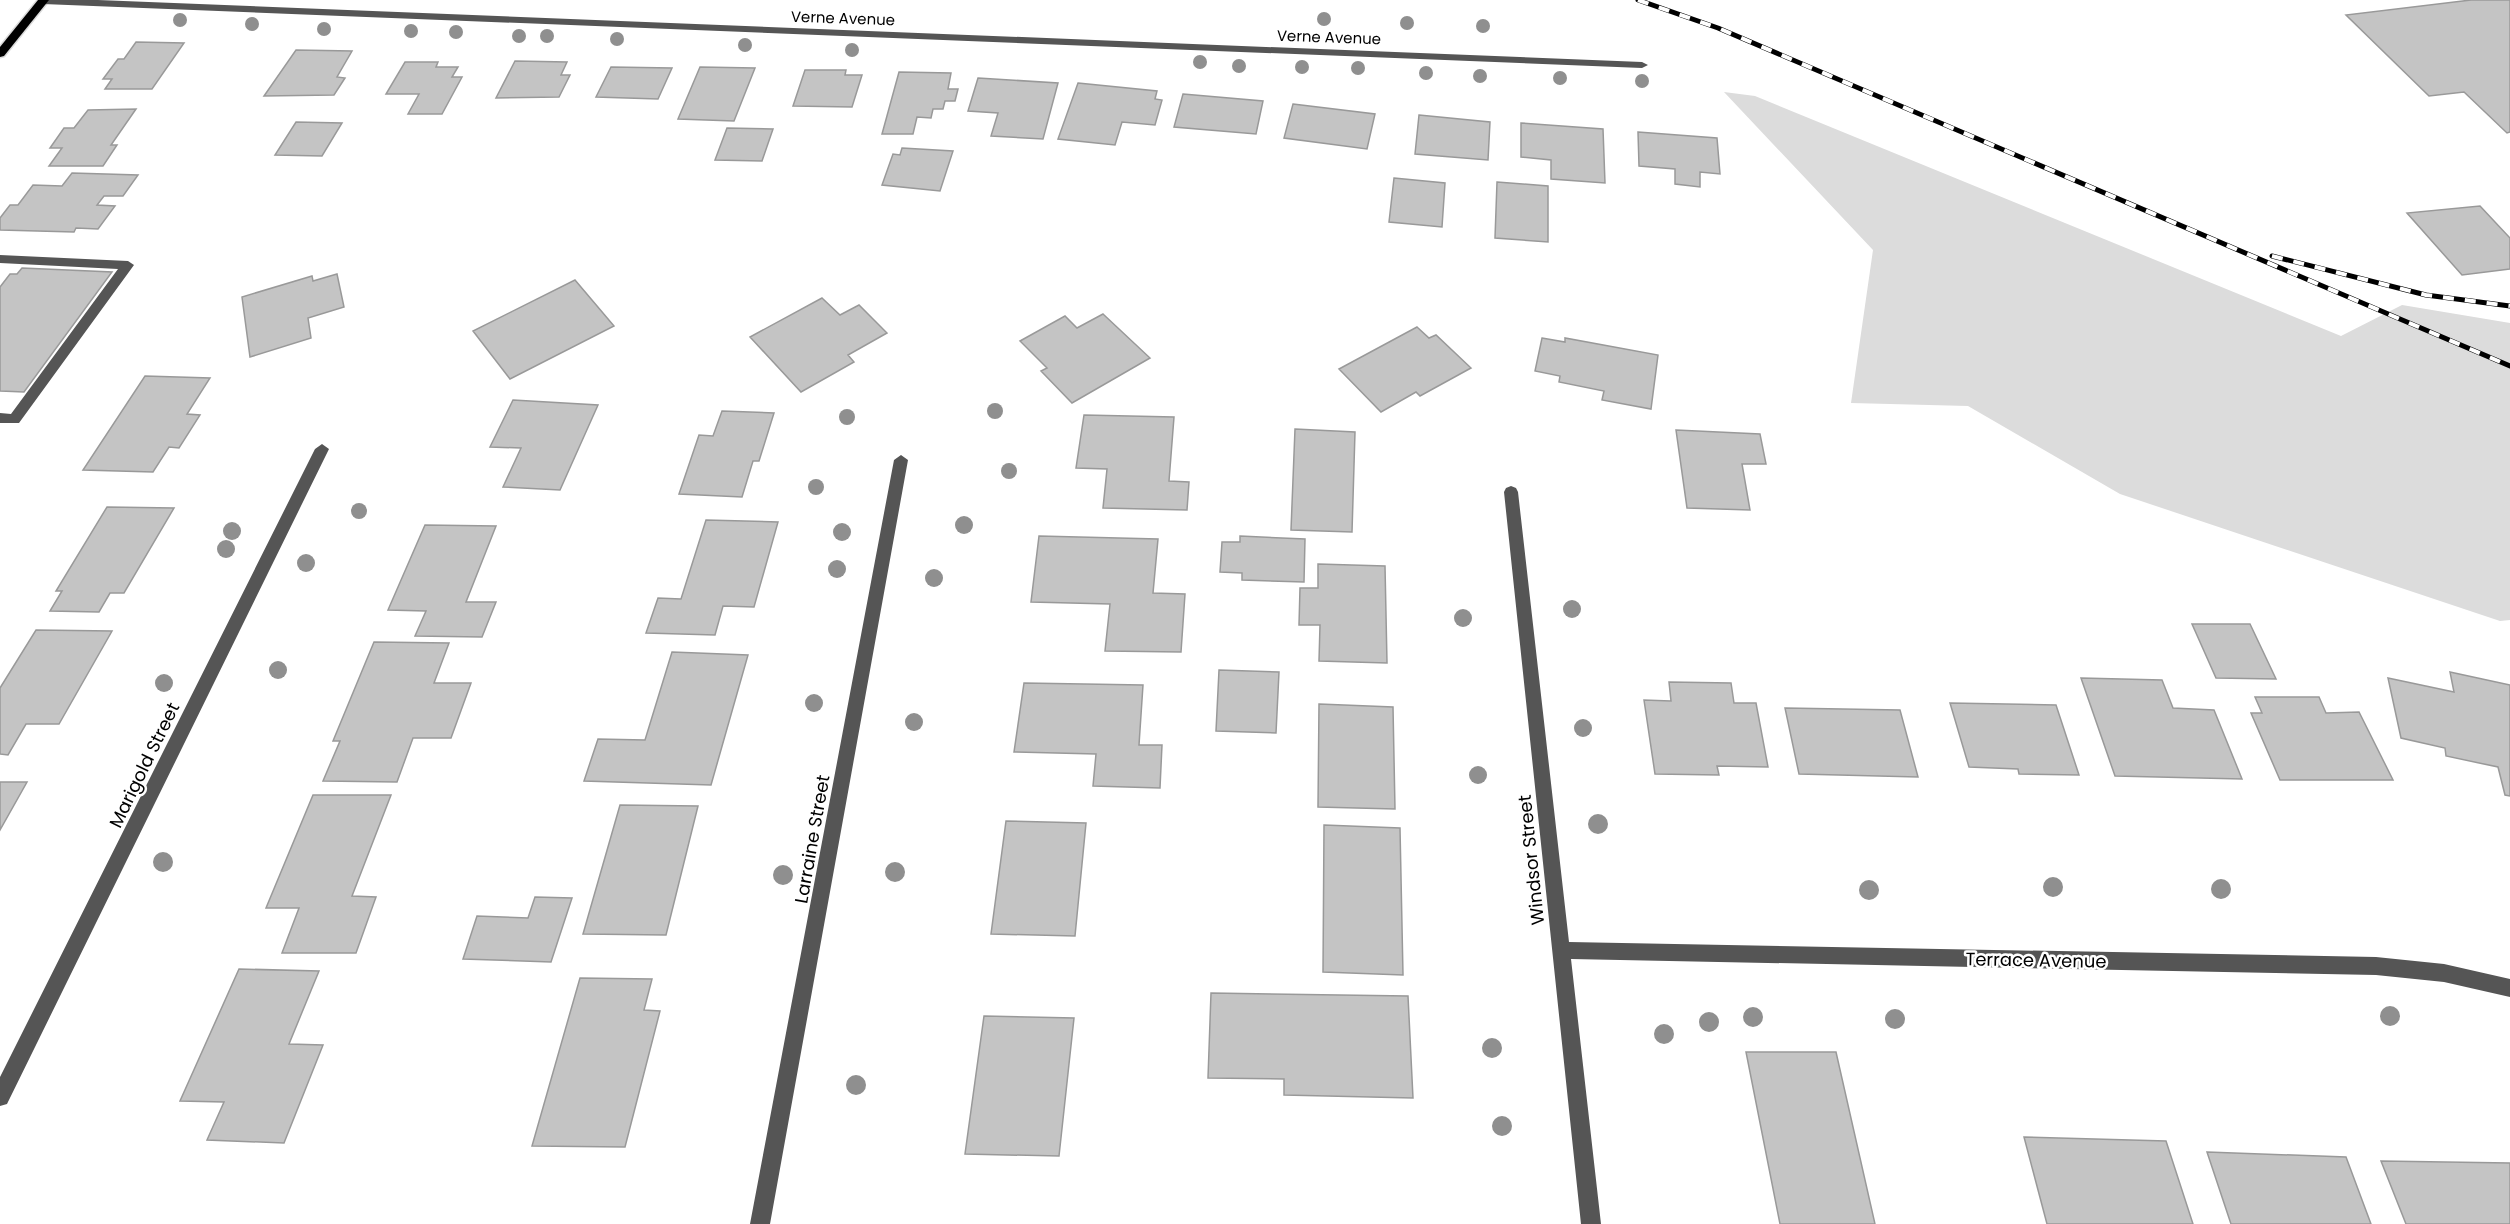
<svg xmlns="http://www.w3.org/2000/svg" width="2510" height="1224" font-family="Poppins,sans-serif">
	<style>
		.green { fill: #dcdcdc }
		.building { fill: #c4c4c4; stroke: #999; stroke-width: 1.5 }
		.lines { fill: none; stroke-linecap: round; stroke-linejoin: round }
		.major-casing { stroke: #dbdbdb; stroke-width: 3 }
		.minor { fill: #555; fill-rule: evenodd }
		.major { fill: #000; fill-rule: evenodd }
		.rail-casing { stroke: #000; stroke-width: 5 }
		.rail { stroke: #fff; stroke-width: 4; stroke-dasharray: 11; stroke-linecap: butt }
		.tree { fill: #8f8f8f }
		.labels { text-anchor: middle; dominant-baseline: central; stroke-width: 5; stroke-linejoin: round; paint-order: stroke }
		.far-street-label { font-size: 15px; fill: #000; stroke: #fff }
		.street-label { font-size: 18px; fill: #000; stroke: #fff }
	</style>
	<rect width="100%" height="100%" fill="#fff"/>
	<!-- green -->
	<path class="green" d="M 1724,92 L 1755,96 L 2341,336 L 2402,305 L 2510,323 L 2510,620 L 2500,621 L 2120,494 L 1968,406 L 1851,403 L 1873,250 Z"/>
	<!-- building -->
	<path class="building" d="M 2471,0 L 2510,0 L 2510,132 L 2507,133 L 2464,92 L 2429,96 L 2346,15 Z
		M 136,42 L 184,43 L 152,89 L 105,89 L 112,79 L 103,79 L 118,59 L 124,59 Z
		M 296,50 L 352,51 L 337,77 L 345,78 L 334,95 L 264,96 Z
		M 515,61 L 567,62 L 561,75 L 570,75 L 559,97 L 496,98 Z
		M 405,62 L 438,62 L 436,67 L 458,67 L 452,77 L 462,77 L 442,114 L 408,114 L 419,94 L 386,94 Z
		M 611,67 L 672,68 L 658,99 L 596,97 Z
		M 700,67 L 755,68 L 734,121 L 678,119 Z
		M 805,70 L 846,70 L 845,75 L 862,75 L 852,107 L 793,106 Z
		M 899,72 L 951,73 L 948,89 L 958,89 L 955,101 L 945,101 L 943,109 L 933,109 L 931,118 L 917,117 L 913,134 L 882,134 Z
		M 978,78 L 1058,83 L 1043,139 L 991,136 L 998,113 L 968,111 Z
		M 1078,83 L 1157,91 L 1155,99 L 1162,100 L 1155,125 L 1122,122 L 1115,145 L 1058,139 Z
		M 1183,94 L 1263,101 L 1256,134 L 1174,127 Z
		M 1293,104 L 1375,114 L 1367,149 L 1284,138 Z
		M 136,109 L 111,145 L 117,145 L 103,166 L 49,166 L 62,148 L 50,148 L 64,128 L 74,128 L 88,110 Z
		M 1419,115 L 1490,122 L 1488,160 L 1415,154 Z
		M 296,122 L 342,123 L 322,156 L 275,155 Z
		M 1521,123 L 1603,129 L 1605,183 L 1551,179 L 1551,160 L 1521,157 Z
		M 727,128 L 773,129 L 762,161 L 715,160 Z
		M 1638,132 L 1717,138 L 1720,174 L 1700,172 L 1700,187 L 1675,184 L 1675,169 L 1639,166 Z
		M 902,148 L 953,151 L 940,191 L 882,185 L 893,154 L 900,155 Z
		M 72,173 L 138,175 L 123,196 L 104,196 L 97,205 L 115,206 L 98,229 L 76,228 L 74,232 L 0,230 L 0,218 L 10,205 L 18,205 L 33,185 L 62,186 Z
		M 1394,178 L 1445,183 L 1442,227 L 1389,222 Z
		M 1497,182 L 1548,186 L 1548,242 L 1495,238 Z
		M 2480,206 L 2510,238 L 2510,269 L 2462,275 L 2407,213 Z
		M 22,268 L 112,272 L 24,392 L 0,391 L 0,287 L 10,274 L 17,274 Z
		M 337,274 L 344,307 L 308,318 L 311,338 L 250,357 L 242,297 L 312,276 L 313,281 Z
		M 575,280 L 614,326 L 510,379 L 473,331 Z
		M 822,298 L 840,315 L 859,305 L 887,333 L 848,355 L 854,362 L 801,392 L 750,337 Z
		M 1103,314 L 1150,358 L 1072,403 L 1041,371 L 1047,368 L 1020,341 L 1065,316 L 1077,328 Z
		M 1417,327 L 1429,338 L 1436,335 L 1471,368 L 1420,396 L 1416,392 L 1381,412 L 1339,369 Z
		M 1542,338 L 1565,342 L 1565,338 L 1658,355 L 1651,409 L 1602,400 L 1604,391 L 1559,382 L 1560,376 L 1535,371 Z
		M 145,376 L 210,378 L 187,414 L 200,415 L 179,448 L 169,447 L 153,472 L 83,470 Z
		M 513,400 L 598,405 L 560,490 L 503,487 L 521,448 L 490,447 Z
		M 722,411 L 774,413 L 759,461 L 753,461 L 742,497 L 679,494 L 699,435 L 713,436 Z
		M 1084,415 L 1174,417 L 1169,481 L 1189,482 L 1187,510 L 1103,508 L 1107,469 L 1076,468 Z
		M 1295,429 L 1355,432 L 1352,532 L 1291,530 Z
		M 1676,430 L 1760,434 L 1766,464 L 1742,464 L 1750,510 L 1687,508 Z
		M 107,507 L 174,508 L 124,593 L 110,593 L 99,612 L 50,611 L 62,591 L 56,591 Z
		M 706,520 L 778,522 L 754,607 L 723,606 L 715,635 L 646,633 L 658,598 L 681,599 Z
		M 425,525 L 496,526 L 466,602 L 496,602 L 482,637 L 415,636 L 426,611 L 388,610 Z
		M 1039,536 L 1158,539 L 1153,593 L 1185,594 L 1181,652 L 1105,651 L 1110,604 L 1031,602 Z
		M 1240,536 L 1305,539 L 1304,582 L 1242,580 L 1242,573 L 1220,572 L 1222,542 L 1240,542 Z
		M 1318,564 L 1385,566 L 1387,663 L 1319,661 L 1320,625 L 1299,625 L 1300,588 L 1318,588 Z
		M 2192,624 L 2250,624 L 2276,679 L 2216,678 Z
		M 36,630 L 112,631 L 59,724 L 26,724 L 8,755 L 0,754 L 0,688 Z
		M 374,642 L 449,643 L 434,683 L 471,683 L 451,738 L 413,738 L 397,782 L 323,781 L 340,741 L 333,741 Z
		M 672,652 L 748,655 L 711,785 L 584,781 L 598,739 L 645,740 Z
		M 1219,670 L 1279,672 L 1276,733 L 1216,731 Z
		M 2450,672 L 2510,685 L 2510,796 L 2505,795 L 2498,767 L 2446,756 L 2445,748 L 2401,738 L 2388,678 L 2454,692 Z
		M 2081,678 L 2162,680 L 2173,708 L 2214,710 L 2242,779 L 2115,776 Z
		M 1669,682 L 1731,683 L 1734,703 L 1756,703 L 1768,767 L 1717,766 L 1719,775 L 1655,774 L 1644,700 L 1671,701 Z
		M 1024,683 L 1143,685 L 1139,745 L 1162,745 L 1160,788 L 1093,786 L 1096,754 L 1014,752 Z
		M 2255,697 L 2319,697 L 2326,713 L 2359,712 L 2393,780 L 2280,780 L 2251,713 L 2262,713 Z
		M 1950,703 L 2056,705 L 2079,775 L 2019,774 L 2018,769 L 1969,767 Z
		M 1319,704 L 1393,707 L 1395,809 L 1318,807 Z
		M 1785,708 L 1900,710 L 1918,777 L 1799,774 Z
		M 0,782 L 27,782 L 0,830 Z
		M 313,795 L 391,795 L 352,896 L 376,897 L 356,953 L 282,953 L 299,908 L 266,908 Z
		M 620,805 L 698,806 L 666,935 L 583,934 Z
		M 1006,821 L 1086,823 L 1075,936 L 991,934 Z
		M 1324,825 L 1400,828 L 1403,975 L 1323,972 Z
		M 535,897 L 572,898 L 551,962 L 463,959 L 477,916 L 528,918 Z
		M 239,969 L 319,971 L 289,1044 L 323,1045 L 284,1143 L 207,1140 L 224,1102 L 180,1101 Z
		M 580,978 L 652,979 L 644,1010 L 660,1011 L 625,1147 L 532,1146 Z
		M 1211,993 L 1408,996 L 1413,1098 L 1284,1095 L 1284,1079 L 1208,1078 Z
		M 984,1016 L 1074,1018 L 1059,1156 L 965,1154 Z
		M 1746,1052 L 1836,1052 L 1875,1224 L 1780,1224 Z
		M 2024,1137 L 2166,1141 L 2193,1224 L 2047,1224 Z
		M 2207,1152 L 2346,1157 L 2371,1224 L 2231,1224 Z
		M 2381,1161 L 2510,1163 L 2510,1224 L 2406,1224 Z"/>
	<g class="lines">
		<!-- major casing -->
		<g class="major-casing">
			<path id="major" d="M 38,0 L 49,0 L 4,56 L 0,57 L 0,47 Z"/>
		</g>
		<!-- minor -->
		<path class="minor" d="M 38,0 L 98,0 L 1642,62 L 1648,65 L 1642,68 L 43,4 L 39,3 Z
			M 0,255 L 128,261 L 134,265 L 19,423 L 0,423 L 0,413 L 11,414 L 118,269 L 0,263 Z
			M 322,444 L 329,449 L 7,1104 L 0,1106 L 0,1077 L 315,449 Z
			M 901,455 L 908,460 L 770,1224 L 750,1224 L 894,460 Z
			M 1511,486 L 1516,488 L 1518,492 L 1569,942 L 2376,957 L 2444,964 L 2510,979 L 2510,997 L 2444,982 L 2376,975 L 1571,959 L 1601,1224 L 1581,1224 L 1504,492 L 1506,488 Z"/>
		<!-- major -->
		<use href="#major" class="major"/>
		<!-- rail casing -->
		<g class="rail-casing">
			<path id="rail" d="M 1638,0 L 1718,28 L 2510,366
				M 2272,256 L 2426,295 L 2510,306"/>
		</g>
		<!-- rail -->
		<use href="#rail" class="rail"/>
	</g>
	<!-- trees -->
	<g class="tree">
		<circle cx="1324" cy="19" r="7"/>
		<circle cx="180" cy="20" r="7"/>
		<circle cx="1407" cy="23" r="7"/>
		<circle cx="252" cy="24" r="7"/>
		<circle cx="1483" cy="26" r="7"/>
		<circle cx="324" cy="29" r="7"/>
		<circle cx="411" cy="31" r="7"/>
		<circle cx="456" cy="32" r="7"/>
		<circle cx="519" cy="36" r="7"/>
		<circle cx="547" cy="36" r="7"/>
		<circle cx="617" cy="39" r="7"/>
		<circle cx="745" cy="45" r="7"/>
		<circle cx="852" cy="50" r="7"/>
		<circle cx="1200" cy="62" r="7"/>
		<circle cx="1239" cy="66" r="7"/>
		<circle cx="1302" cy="67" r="7"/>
		<circle cx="1358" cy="68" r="7"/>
		<circle cx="1426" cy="73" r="7"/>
		<circle cx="1480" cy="76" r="7"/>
		<circle cx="1560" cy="78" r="7"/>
		<circle cx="1642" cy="81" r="7"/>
		<circle cx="995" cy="411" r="8"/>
		<circle cx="847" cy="417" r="8"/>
		<circle cx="1009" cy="471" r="8"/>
		<circle cx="816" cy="487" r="8"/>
		<circle cx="359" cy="511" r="8"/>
		<circle cx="964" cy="525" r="9"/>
		<circle cx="232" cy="531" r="9"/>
		<circle cx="842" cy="532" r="9"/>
		<circle cx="226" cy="549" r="9"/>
		<circle cx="306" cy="563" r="9"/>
		<circle cx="837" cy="569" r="9"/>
		<circle cx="934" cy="578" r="9"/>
		<circle cx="1572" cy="609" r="9"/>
		<circle cx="1463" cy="618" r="9"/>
		<circle cx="278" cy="670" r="9"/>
		<circle cx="164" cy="683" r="9"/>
		<circle cx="814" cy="703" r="9"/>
		<circle cx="914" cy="722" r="9"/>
		<circle cx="1583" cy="728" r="9"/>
		<circle cx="1478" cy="775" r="9"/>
		<circle cx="1598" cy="824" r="10"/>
		<circle cx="163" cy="862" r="10"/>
		<circle cx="895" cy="872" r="10"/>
		<circle cx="783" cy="875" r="10"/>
		<circle cx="2053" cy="887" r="10"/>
		<circle cx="2221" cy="889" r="10"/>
		<circle cx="1869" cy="890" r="10"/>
		<circle cx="2390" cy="1016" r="10"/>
		<circle cx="1753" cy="1017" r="10"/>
		<circle cx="1895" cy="1019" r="10"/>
		<circle cx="1709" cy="1022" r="10"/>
		<circle cx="1664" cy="1034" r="10"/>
		<circle cx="1492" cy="1048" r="10"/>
		<circle cx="856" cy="1085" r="10"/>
		<circle cx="1502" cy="1126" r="10"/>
	</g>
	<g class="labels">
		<!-- far-street labels -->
		<g class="far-street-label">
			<text transform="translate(843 18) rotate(2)">Verne Avenue</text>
			<text transform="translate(1329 37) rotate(2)">Verne Avenue</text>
		</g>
		<!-- street labels -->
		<g class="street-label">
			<text transform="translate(144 765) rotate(-64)">Marigold Street</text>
			<text transform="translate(812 839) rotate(-80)">Larraine Street</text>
			<text transform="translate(1531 860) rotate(-96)">Windsor Street</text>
			<text transform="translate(2036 960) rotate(1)">Terrace Avenue</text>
		</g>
	</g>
</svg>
